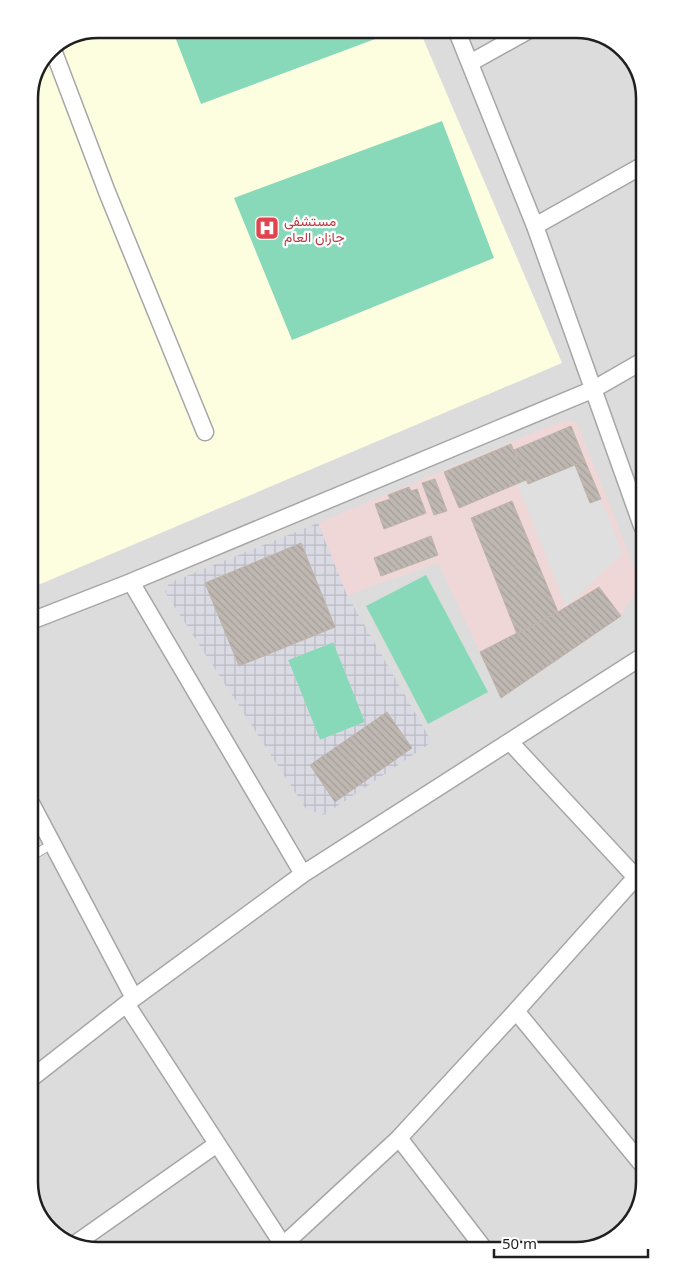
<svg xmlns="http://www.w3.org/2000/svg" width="674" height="1279" font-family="'Noto Sans',Vazirmatn,sans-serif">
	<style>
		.residential { fill: #dddcdc }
		.commercial { fill: #eed7d6 }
		.education { fill: #fdfde0 }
		.pitch { fill: #88d9ba }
		.parking { fill: #dfdfdf }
		.plaza { fill: url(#plaza-grid); fill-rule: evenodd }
		.building { fill: url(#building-back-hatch); stroke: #c0b3a9 }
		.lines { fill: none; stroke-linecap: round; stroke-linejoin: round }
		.service-casing { stroke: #a6a6a6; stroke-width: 10 }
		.minor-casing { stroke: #a6a6a6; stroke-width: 19 }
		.service { stroke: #fff; stroke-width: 8 }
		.minor { stroke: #fff; stroke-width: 16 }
		.labels { text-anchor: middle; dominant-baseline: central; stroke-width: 4.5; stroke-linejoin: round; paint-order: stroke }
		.health-label { font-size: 14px; fill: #be3a42; stroke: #fff; text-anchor: start }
		.rim { fill: none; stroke: #1f1f1f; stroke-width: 2.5 }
	</style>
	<defs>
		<pattern id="plaza-grid" width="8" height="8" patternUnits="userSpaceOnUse" patternTransform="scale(1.25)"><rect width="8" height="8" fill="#dadae4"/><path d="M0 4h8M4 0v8" fill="none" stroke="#bbbbc3"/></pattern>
		<pattern id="building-back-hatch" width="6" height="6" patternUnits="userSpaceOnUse" patternTransform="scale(1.25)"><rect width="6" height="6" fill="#bfb8b2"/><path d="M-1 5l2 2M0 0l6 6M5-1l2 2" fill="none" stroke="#a49e99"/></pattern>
	</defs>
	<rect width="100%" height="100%" fill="#efece5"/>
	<!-- residential -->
	<path class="residential" d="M 97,29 L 581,29 L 618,43 L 640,71 L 645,1182 L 634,1219 L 603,1245 L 93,1250 L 59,1239 L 34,1208 L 29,93 Z"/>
	<!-- commercial -->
	<path class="commercial" d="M 570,420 L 575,422 L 578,426 L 624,541 L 640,584 L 621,616 L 501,698 L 438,563 L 347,595 L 318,523 L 554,424 Z"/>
	<!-- education -->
	<path class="education" d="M 97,29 L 419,29 L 562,363 L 31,588 L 29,93 L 49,49 Z"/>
	<!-- pitch -->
	<path class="pitch" d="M 172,29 L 402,29 L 201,104 Z
		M 442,121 L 494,258 L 292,340 L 234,198 Z
		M 426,575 L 488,692 L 428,724 L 366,606 Z
		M 334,642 L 365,722 L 320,740 L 288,660 Z"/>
	<!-- parking -->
	<path class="parking" d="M 575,465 L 590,503 L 601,499 L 623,553 L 566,607 L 517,483 L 526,480 L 528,484 Z"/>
	<!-- plaza -->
	<path class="plaza" d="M 318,523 L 347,595 L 432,742 L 324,815 L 306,809 L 165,592 L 169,583 ZM 301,543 L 335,627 L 239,666 L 205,582 ZM 333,642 L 365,722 L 320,740 L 288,660 ZM 388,712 L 412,748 L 335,801 L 310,765 Z"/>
	<!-- building -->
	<path class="building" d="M 571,426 L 585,461 L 528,484 L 514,450 Z
		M 511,444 L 526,480 L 459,508 L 444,472 Z
		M 585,461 L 601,499 L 590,503 L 575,465 Z
		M 435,479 L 447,511 L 434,515 L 422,483 Z
		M 409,487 L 411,491 L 417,489 L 426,513 L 384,529 L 375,504 L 390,499 L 388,495 Z
		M 512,501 L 558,612 L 517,634 L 471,518 Z
		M 431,536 L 438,555 L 381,576 L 374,558 Z
		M 301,543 L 335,627 L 239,666 L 205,583 Z
		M 599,587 L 621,616 L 501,698 L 480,652 L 558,612 Z
		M 387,712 L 412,748 L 335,802 L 310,765 Z"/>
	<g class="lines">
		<!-- service casing -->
		<g class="service-casing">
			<path id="service" d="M 32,856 L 52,844"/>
		</g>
		<!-- minor casing -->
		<g class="minor-casing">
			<path id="minor" d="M 456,29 L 535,226 L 642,526
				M 52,47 L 107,192 L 205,432
				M 470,63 L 531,29
				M 535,226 L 640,167
				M 131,582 L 303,874
				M 31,621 L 131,582 L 594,389 L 641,362
				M 510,742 L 644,886
				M 32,805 L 134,998
				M 127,1005 L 283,1245
				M 516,1011 L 645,1168
				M 33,1077 L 134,998 L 303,874 L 643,656
				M 399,1138 L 482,1246
				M 75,1244 L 217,1144
				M 280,1248 L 399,1138 L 516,1011 L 644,868"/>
		</g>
		<!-- service -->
		<use href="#service" class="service"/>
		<!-- minor -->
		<use href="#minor" class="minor"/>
	</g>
	<!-- icons -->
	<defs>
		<g id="hospital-square" transform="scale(1.25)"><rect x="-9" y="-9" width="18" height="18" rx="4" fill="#e0444e" stroke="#fff"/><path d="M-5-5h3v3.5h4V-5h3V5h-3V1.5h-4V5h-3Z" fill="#fff"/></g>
	</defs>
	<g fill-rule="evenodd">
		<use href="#hospital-square" x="267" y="228"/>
	</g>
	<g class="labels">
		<!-- health labels -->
		<g class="health-label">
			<text x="284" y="220">مستشفى<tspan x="284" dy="16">جازان العام</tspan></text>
		</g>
	</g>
	<!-- crop -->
	<path d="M0 0H674V1279H0ZM98 38H576A60 60 0 0 1 636 98V1182A60 60 0 0 1 576 1242H98A60 60 0 0 1 38 1182V98A60 60 0 0 1 98 38Z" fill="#fff" fill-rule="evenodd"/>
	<path class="rim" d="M98 38H576A60 60 0 0 1 636 98V1182A60 60 0 0 1 576 1242H98A60 60 0 0 1 38 1182V98A60 60 0 0 1 98 38Z"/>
	<!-- scale -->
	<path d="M494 1249v8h154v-8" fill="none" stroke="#1f1f1f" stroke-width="2.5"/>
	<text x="502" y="1249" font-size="15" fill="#1f1f1f" stroke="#ffffff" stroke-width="4" paint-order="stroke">50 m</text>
</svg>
